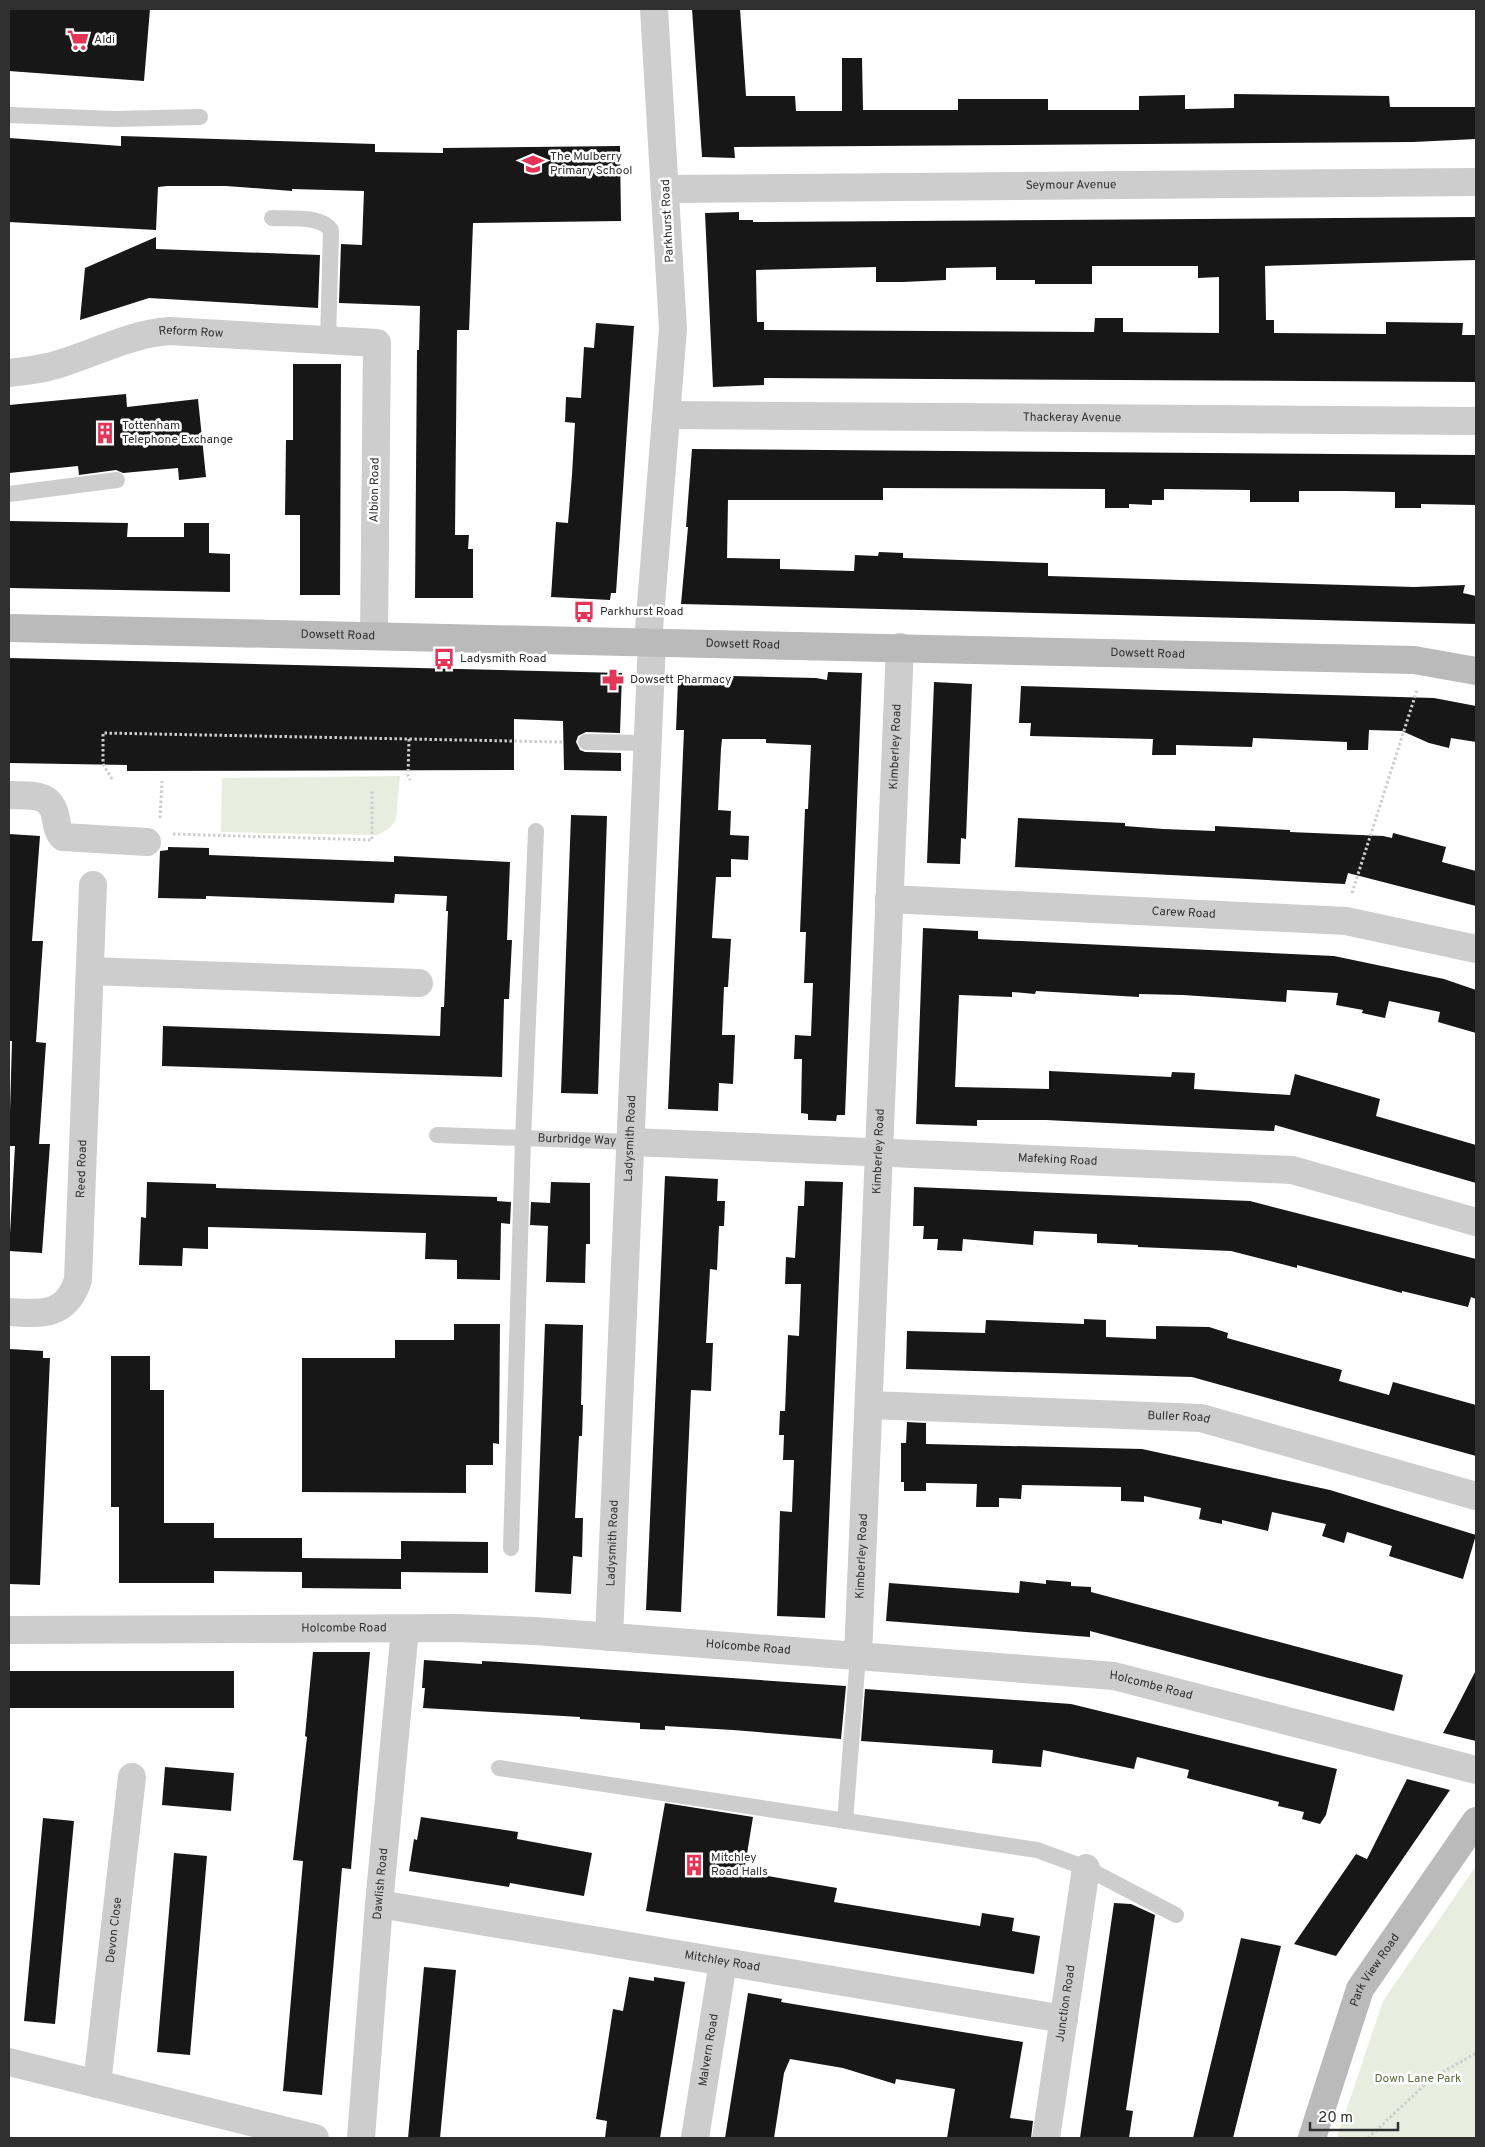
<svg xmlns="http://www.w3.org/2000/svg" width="1485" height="2147" font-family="Overpass,sans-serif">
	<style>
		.green { fill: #e8eddf }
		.building { fill: #171717; fill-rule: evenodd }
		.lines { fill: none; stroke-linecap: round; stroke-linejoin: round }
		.path { stroke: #cdcdcd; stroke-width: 3; stroke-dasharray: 2.5 2.5; stroke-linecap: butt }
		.lane { stroke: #cdcdcd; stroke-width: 16 }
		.street { stroke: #cdcdcd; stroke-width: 28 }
		.secondary { stroke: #bababa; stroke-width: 28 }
		.labels { text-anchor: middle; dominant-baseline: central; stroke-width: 5; stroke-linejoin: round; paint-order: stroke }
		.poi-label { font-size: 12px; fill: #303030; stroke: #fff; text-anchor: start }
		.street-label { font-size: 12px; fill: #303030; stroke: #fff }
		.park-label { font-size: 12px; fill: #596c3d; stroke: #fff }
	</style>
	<rect width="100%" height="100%" fill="#fff"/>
	<!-- green -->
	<path class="green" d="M 400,776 L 396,819 C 391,828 386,832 376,835 L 221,832 L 222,778 Z
		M 1476,1866 L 1476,2138 L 1337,2138 L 1383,2001 Z"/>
	<!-- building -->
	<path class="building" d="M 9,9 L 150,9 L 144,81 L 9,71 Z
		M 692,9 L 740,9 L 746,96 L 795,96 L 796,111 L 842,111 L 842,58 L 862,58 L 863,110 L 958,110 L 958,99 L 1048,99 L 1048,110 L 1139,110 L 1139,96 L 1185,95 L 1185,109 L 1234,108 L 1234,94 L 1389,96 L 1390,107 L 1476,107 L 1476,139 L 1413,142 L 734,147 L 735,158 L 702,157 Z
		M 121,136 L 375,144 L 375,152 L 443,153 L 443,148 L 620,146 L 621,221 L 473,223 L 469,330 L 457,330 L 455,535 L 469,535 L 468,549 L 473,549 L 473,598 L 415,598 L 417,350 L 419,350 L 420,306 L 339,303 L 341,244 L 362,245 L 364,191 L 292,189 L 292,191 L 226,186 L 167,186 L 158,187 L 156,230 L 9,222 L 9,138 L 121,146 Z
		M 739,212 L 739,220 L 753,220 L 753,222 L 1476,217 L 1476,260 L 1265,266 L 1266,320 L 1274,320 L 1274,333 L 1386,334 L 1386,322 L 1463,323 L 1462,335 L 1476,335 L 1476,382 L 764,378 L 764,385 L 713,387 L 705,213 ZM 1092,266 L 1198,266 L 1198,278 L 1219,277 L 1219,333 L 1123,332 L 1123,318 L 1095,318 L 1094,332 L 764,330 L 764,322 L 757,322 L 756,270 L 876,267 L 876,282 L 903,282 L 946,280 L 946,268 L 996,267 L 996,280 L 1035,280 L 1035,284 L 1092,284 Z
		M 156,237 L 156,249 L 320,255 L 318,308 L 149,298 L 80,320 L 85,268 Z
		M 596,323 L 634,326 L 616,593 L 611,593 L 610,600 L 551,597 L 556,522 L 568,523 L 572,475 L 575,423 L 565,422 L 566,397 L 581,398 L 584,347 L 594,348 Z
		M 293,364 L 341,364 L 340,595 L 300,595 L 300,515 L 285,515 L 286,440 L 293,440 Z
		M 126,394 L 127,407 L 198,399 L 206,477 L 179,480 L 178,468 L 123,473 L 116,470 L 79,475 L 78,466 L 9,473 L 9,405 Z
		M 692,449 L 1476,455 L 1476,505 L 1421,504 L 1421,508 L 1395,508 L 1395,492 L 1345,491 L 1299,491 L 1299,502 L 1250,502 L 1250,490 L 1164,489 L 1164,500 L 1152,500 L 1152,505 L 1129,504 L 1129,508 L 1105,508 L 1105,489 L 883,488 L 883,500 L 728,500 L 727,558 L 780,559 L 780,569 L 854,571 L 855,555 L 878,556 L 879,552 L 903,553 L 903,558 L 1048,563 L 1048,576 L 1414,587 L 1465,585 L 1463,593 L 1476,596 L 1476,624 L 681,604 L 688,527 L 686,527 Z
		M 9,521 L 128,523 L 127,537 L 184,537 L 184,523 L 209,523 L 209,553 L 230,554 L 230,592 L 9,588 Z
		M 9,658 L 622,673 L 620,733 L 586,732 L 578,736 L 576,742 L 580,750 L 585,752 L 621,753 L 621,771 L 564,770 L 563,721 L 514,719 L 514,770 L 127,771 L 127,765 L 9,763 Z
		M 828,672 L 862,673 L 845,1115 L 837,1115 L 836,1121 L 808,1120 L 808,1114 L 801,1113 L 802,1059 L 794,1059 L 795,1035 L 811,1036 L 813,983 L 804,983 L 806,932 L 800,932 L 805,809 L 808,809 L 811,745 L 766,743 L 766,739 L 722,739 L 721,749 L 718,810 L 731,811 L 730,835 L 749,836 L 748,860 L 731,859 L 731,877 L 716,877 L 714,906 L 712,938 L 731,939 L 728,987 L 724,987 L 722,1035 L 735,1035 L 733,1084 L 719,1083 L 718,1111 L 668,1109 L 684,730 L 676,730 L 678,681 L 685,675 L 816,678 L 827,680 Z
		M 934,682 L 972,684 L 966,839 L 961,838 L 960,864 L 927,863 Z
		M 1021,686 L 1434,698 L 1476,706 L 1476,742 L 1451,738 L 1449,748 L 1429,743 L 1402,731 L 1369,730 L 1368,750 L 1347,750 L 1347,742 L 1253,738 L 1252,747 L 1176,745 L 1176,755 L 1152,755 L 1153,739 L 1030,736 L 1031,723 L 1019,723 Z
		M 571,815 L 607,816 L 598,1094 L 561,1093 Z
		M 1018,818 L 1125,823 L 1125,826 L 1163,829 L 1215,831 L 1215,826 L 1290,830 L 1290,832 L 1383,836 L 1392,838 L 1393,833 L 1446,847 L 1442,862 L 1476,871 L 1476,906 L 1348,873 L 1345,884 L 1015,867 Z
		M 9,834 L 40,836 L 32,941 L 43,941 L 36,1042 L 46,1043 L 39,1144 L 50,1144 L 42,1253 L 9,1251 L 15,1146 L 9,1146 L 12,1041 L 9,1041 Z
		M 168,847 L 209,848 L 209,855 L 394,862 L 394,856 L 510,862 L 507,940 L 512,940 L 509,999 L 504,999 L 502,1077 L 162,1066 L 163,1026 L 440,1036 L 441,1007 L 444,1007 L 448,911 L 446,911 L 447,896 L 395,894 L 394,903 L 206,896 L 206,899 L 158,898 L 160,851 L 168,850 Z
		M 923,928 L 978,931 L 978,939 L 1334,956 L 1444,979 L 1476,990 L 1476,1033 L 1438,1022 L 1440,1012 L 1389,1001 L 1385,1018 L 1362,1013 L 1363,1010 L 1336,1005 L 1338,993 L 1287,990 L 1286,1002 L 1183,995 L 1139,994 L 1139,997 L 1036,991 L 1035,994 L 1012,992 L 1012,997 L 959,995 L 955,1087 L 1049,1089 L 1049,1071 L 1171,1077 L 1172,1072 L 1195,1073 L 1194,1089 L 1290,1095 L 1295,1074 L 1380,1099 L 1376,1116 L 1476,1145 L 1476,1183 L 1275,1125 L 1274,1131 L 1046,1120 L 977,1120 L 977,1126 L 916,1124 Z
		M 665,1176 L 718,1179 L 717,1201 L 725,1201 L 724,1226 L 719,1226 L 717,1270 L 710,1269 L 706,1343 L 713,1343 L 711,1391 L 691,1390 L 681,1612 L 646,1610 Z
		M 805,1181 L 843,1182 L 825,1618 L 777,1616 L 780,1511 L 792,1512 L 794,1460 L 783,1460 L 784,1435 L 779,1435 L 780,1411 L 785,1411 L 788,1335 L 799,1336 L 801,1284 L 785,1284 L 786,1257 L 795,1258 L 798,1206 L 804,1206 Z
		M 147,1182 L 216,1184 L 216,1188 L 497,1197 L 497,1201 L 511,1202 L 510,1224 L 501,1223 L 500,1280 L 457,1279 L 457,1260 L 425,1259 L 426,1233 L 208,1227 L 208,1249 L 183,1248 L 182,1266 L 139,1265 L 141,1217 L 146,1218 Z
		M 551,1182 L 590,1183 L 590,1244 L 586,1244 L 585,1283 L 546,1282 L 548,1226 L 530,1225 L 531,1202 L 550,1203 Z
		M 914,1187 L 1250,1201 L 1476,1259 L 1476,1299 L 1471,1297 L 1468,1307 L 1402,1291 L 1402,1293 L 1297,1265 L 1297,1268 L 1231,1251 L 1138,1247 L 1138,1245 L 1097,1243 L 1097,1234 L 1034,1231 L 1033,1245 L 963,1239 L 962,1251 L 937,1250 L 938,1239 L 923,1239 L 924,1226 L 913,1226 Z
		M 1084,1319 L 1106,1320 L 1106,1337 L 1156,1339 L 1156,1326 L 1209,1327 L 1228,1333 L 1227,1338 L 1342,1370 L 1339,1381 L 1389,1395 L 1393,1382 L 1476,1405 L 1476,1456 L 1192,1377 L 906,1369 L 907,1331 L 985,1333 L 986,1320 L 1084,1324 Z
		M 454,1324 L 500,1324 L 499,1444 L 493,1443 L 493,1465 L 466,1465 L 466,1493 L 302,1492 L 302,1358 L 395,1358 L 395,1340 L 454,1340 Z
		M 545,1324 L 583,1325 L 581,1405 L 583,1405 L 582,1436 L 579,1436 L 575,1518 L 583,1518 L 582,1557 L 573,1556 L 571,1594 L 535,1592 Z
		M 10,1349 L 43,1351 L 43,1358 L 50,1358 L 40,1585 L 9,1584 Z
		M 111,1356 L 150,1356 L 150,1390 L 164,1390 L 164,1523 L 214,1523 L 214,1538 L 302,1538 L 302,1572 L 214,1571 L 214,1583 L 119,1583 L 119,1507 L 111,1507 Z
		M 907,1422 L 926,1423 L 926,1444 L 1142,1449 L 1330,1490 L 1476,1535 L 1463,1579 L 1389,1556 L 1392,1546 L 1347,1532 L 1344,1543 L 1322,1536 L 1326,1524 L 1272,1512 L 1268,1531 L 1222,1520 L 1222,1524 L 1199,1519 L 1201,1508 L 1144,1496 L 1144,1502 L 1121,1501 L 1121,1487 L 1022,1485 L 1021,1499 L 999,1498 L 999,1507 L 976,1507 L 977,1484 L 926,1483 L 926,1491 L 904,1491 L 904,1482 L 901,1482 L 901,1443 L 906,1443 Z
		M 401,1541 L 488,1542 L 488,1573 L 401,1572 Z
		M 302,1558 L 401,1559 L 401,1589 L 302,1588 Z
		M 1046,1580 L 1071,1582 L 1071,1586 L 1091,1587 L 1091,1592 L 1403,1675 L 1394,1711 L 1090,1631 L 1090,1637 L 886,1621 L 889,1583 L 1019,1593 L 1020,1581 L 1046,1584 Z
		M 313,1652 L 370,1652 L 351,1869 L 342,1868 L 322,2095 L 283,2091 L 303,1861 L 293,1860 L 307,1737 L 305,1736 Z
		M 424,1660 L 482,1664 L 482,1661 L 501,1662 L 846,1686 L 841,1739 L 733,1730 L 665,1726 L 665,1730 L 640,1729 L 640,1723 L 580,1719 L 580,1717 L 423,1708 L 425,1688 L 422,1688 Z
		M 1476,1670 L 1476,1741 L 1443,1733 L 1456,1709 Z
		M 9,1671 L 234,1671 L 234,1708 L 9,1708 Z
		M 865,1689 L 1071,1704 L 1337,1769 L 1326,1815 L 1320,1824 L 1302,1819 L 1304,1812 L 1278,1806 L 1279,1802 L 1187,1778 L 1189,1770 L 1137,1757 L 1134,1769 L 1043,1750 L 1041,1767 L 992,1763 L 993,1750 L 861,1741 Z
		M 165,1767 L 234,1773 L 231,1811 L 162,1805 Z
		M 1407,1779 L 1450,1790 L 1336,1956 L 1294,1944 L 1356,1854 L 1367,1859 Z
		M 665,1803 L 753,1817 L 744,1872 L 837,1888 L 834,1902 L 980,1926 L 982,1913 L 1014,1918 L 1012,1931 L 1040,1936 L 1034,1974 L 646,1911 Z
		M 421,1817 L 518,1832 L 517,1839 L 592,1853 L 584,1896 L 510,1883 L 509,1887 L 409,1871 L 414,1839 L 417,1840 Z
		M 43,1818 L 74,1821 L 55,2024 L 24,2021 Z
		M 174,1853 L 207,1856 L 190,2055 L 157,2052 Z
		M 1114,1903 L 1131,1904 L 1155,1915 L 1126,2110 L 1133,2111 L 1129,2138 L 1080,2138 Z
		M 1241,1938 L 1281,1946 L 1233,2138 L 1193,2138 Z
		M 424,1967 L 456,1970 L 440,2138 L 408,2138 Z
		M 629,1977 L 654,1981 L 654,1977 L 685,1982 L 660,2138 L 605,2138 L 607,2121 L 596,2119 L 613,2009 L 623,2011 Z
		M 748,1993 L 782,1999 L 781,2002 L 1023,2042 L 1010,2118 L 1033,2121 L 1031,2138 L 947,2138 L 955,2089 L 896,2079 L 895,2084 L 843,2068 L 790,2059 L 784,2073 L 774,2138 L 725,2138 Z"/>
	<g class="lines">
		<!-- path -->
		<path class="path" d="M 409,739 L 408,776 L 410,780
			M 112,779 L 103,764 L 103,733 L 563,742
			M 160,818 L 162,781
			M 173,834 L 372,840 L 372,789
			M 1352,893 L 1417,690
			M 1368,2138 L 1431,2079 L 1476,2053"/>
		<!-- lane -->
		<g class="lane">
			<path d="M 9,115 L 115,119 L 200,117"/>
			<path d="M 272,218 C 290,219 320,215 331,230 L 328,340"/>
			<path d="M 9,494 L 117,480"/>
			<path d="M 586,742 L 648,743"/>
			<path id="s1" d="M 437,1135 L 632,1142"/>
			<path d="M 511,1548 L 523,1139 L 536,831"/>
			<path d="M 499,1768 L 1037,1850 L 1086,1868 L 1176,1915"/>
			<path d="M 845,1821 L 858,1656"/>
		</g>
		<!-- street -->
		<g class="street">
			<path id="s2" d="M 666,189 L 1476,182"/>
			<path id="s3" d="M 9,373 C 27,371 45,369 62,363 C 98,352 130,334 169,331 L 377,343 L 374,636"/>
			<path id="s4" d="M 667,415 L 1476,421"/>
			<path d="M 648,642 L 673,329 L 654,9"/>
			<path d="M 9,795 C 32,796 51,791 56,819 C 57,826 58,832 63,837 L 147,842"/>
			<path id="s5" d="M 889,899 L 1346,921 L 1476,949"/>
			<path d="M 90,971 L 419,983"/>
			<path id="s6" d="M 632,1142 L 1292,1170 L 1476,1222"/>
			<path id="s7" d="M 9,1312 C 41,1314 66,1317 78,1280 L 93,885"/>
			<path id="s8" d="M 870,1405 L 1201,1418 L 1476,1496"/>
			<path id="s9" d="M 9,1630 L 457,1628 L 535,1631 L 1114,1676 L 1476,1770"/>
			<path id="s10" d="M 609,1637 L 652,642"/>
			<path id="s11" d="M 858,1656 L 900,647"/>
			<path id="s12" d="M 379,1904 L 1064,2019"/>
			<path d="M 9,2062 L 315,2138"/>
			<path id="s13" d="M 97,2084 L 132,1777"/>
			<path id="s14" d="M 361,2138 L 379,1904 L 405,1629"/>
			<path id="s15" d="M 695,2138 L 723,1962"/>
			<path id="s16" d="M 1046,2138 L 1086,1868"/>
		</g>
		<!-- secondary -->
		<g class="secondary">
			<path id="s17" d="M 9,628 L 1414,660 L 1476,671"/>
			<path id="s18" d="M 1312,2138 L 1360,1989 L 1476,1821"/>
		</g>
	</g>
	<!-- icons -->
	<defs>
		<g id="supermarket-bare" transform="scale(1.725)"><path d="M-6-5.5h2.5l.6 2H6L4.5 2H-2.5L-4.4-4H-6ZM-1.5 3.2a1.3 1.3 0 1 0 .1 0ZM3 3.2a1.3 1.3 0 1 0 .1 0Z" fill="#e43559" stroke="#fff" stroke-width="2.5" paint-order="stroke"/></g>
		<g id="school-bare" transform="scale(1.725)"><path d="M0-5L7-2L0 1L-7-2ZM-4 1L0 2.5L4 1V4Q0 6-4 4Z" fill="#e43559" stroke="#fff" stroke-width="2.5" paint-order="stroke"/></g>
		<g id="building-bare" transform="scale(1.725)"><path d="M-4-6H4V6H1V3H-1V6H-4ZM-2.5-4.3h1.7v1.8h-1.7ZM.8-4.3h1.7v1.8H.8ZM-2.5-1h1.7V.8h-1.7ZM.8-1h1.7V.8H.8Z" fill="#e43559" stroke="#fff" stroke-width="2.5" paint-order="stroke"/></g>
		<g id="bus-bare" transform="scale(1.725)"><path d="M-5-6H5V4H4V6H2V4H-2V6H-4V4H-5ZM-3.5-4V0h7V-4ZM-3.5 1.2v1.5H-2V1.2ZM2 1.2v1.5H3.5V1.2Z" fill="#e43559" stroke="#fff" stroke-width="2.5" paint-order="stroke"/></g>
		<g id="pharmacy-bare" transform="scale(1.725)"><path d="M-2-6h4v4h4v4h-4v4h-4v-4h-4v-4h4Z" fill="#e43559" stroke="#fff" stroke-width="2.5" paint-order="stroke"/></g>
	</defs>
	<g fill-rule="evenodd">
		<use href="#supermarket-bare" x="78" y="40"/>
		<use href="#school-bare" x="533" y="164"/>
		<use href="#building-bare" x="105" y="433"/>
		<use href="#bus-bare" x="584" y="612"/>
		<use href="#bus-bare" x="444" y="659"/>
		<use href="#pharmacy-bare" x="613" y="680"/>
		<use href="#building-bare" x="694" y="1865"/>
	</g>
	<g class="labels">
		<!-- poi labels -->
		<g class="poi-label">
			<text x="94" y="40">Aldi</text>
			<text x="550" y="157">The Mulberry<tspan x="550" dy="14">Primary School</tspan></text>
			<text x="122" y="426">Tottenham<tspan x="122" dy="14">Telephone Exchange</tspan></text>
			<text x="600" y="612">Parkhurst Road</text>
			<text x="460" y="659">Ladysmith Road</text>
			<text x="630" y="680">Dowsett Pharmacy</text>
			<text x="711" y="1858">Mitchley<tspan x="711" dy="14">Road Halls</tspan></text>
		</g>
		<!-- street labels -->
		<g class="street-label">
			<text stroke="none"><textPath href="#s2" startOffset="405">Seymour Avenue</textPath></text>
			<text transform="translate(668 221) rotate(-93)">Parkhurst Road</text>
			<text stroke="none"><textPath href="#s3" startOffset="188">Reform Row</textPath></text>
			<text stroke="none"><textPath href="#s4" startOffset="405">Thackeray Avenue</textPath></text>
			<text transform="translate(375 490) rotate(-89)">Albion Road</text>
			<text stroke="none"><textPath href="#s17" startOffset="329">Dowsett Road</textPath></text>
			<text stroke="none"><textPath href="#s17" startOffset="734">Dowsett Road</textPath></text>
			<text stroke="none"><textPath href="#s17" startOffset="1139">Dowsett Road</textPath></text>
			<text stroke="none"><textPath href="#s11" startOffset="910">Kimberley Road</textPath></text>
			<text stroke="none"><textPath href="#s5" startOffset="295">Carew Road</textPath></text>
			<text stroke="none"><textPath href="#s10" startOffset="499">Ladysmith Road</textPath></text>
			<text stroke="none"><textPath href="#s1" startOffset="140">Burbridge Way</textPath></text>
			<text stroke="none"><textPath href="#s11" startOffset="505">Kimberley Road</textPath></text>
			<text stroke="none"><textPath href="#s6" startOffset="426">Mafeking Road</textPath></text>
			<text stroke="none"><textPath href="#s7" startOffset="196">Reed Road</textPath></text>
			<text stroke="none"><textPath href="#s8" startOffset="309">Buller Road</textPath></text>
			<text stroke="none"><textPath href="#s10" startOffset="94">Ladysmith Road</textPath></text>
			<text stroke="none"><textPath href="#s11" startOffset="100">Kimberley Road</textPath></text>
			<text stroke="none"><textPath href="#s9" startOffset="335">Holcombe Road</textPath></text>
			<text stroke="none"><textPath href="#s9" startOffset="740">Holcombe Road</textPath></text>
			<text stroke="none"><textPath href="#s9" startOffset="1145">Holcombe Road</textPath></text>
			<text stroke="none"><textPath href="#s14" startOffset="255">Dawlish Road</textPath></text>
			<text stroke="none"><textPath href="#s13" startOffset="155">Devon Close</textPath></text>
			<text stroke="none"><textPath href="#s12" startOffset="348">Mitchley Road</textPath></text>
			<text stroke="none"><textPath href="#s18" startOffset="180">Park View Road</textPath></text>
			<text stroke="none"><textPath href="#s16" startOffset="136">Junction Road</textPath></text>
			<text stroke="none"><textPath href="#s15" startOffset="89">Malvern Road</textPath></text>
		</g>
		<!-- park labels -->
		<g class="park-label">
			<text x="1418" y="2079">Down Lane Park</text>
		</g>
	</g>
	<!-- border -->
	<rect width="1485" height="2147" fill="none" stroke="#303030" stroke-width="20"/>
	<!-- scale -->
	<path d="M1310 2122v8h88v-8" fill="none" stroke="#303030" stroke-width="2.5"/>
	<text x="1318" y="2122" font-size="15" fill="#303030" stroke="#ffffff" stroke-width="4" paint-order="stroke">20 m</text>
</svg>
